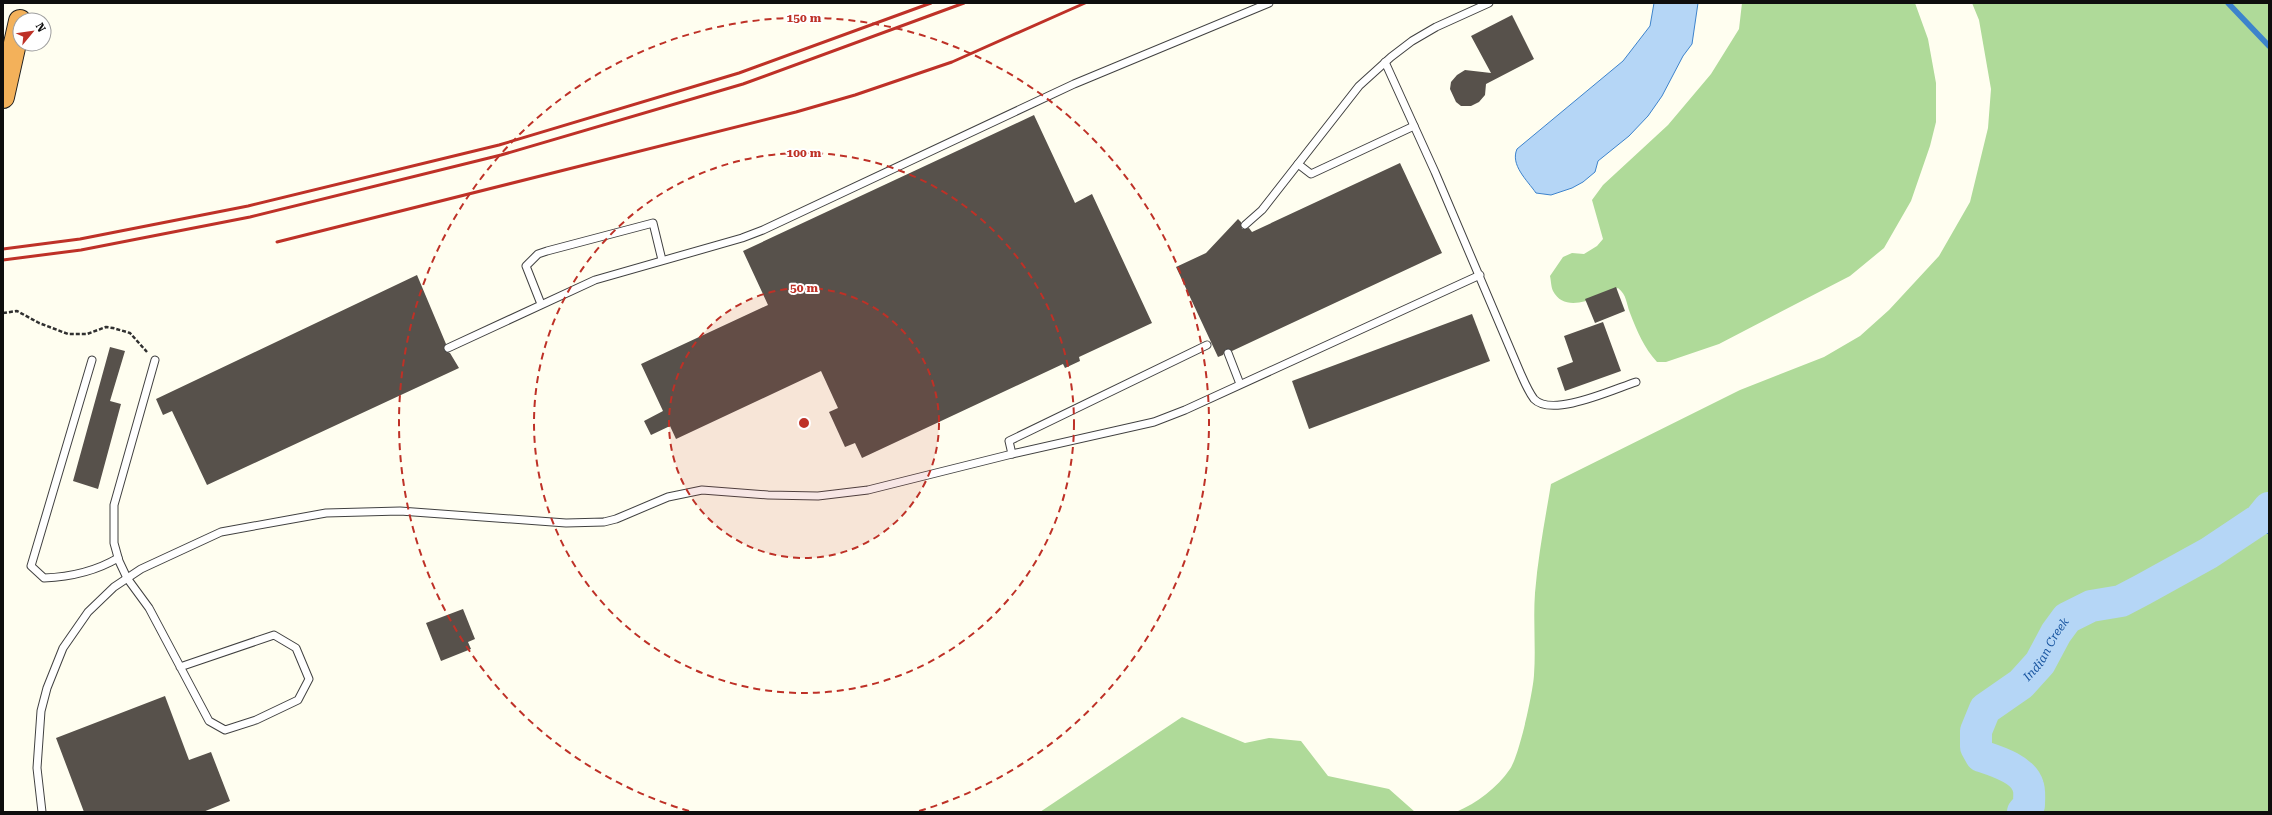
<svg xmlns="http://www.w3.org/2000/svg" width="2272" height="815" font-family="'Roboto Serif',serif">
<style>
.forest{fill:#afda99}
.water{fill:#b5d6f6;stroke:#3d83cc}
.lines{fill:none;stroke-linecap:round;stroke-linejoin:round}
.stream{stroke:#3d83cc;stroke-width:5.5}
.river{stroke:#b5d6f6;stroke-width:32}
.building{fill:#57514b}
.lane-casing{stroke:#414141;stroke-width:9}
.highway-casing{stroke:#1f1f1f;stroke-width:24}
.path{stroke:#303030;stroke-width:2.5;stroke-dasharray:4 2;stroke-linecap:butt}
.lane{stroke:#fff;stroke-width:7}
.highway{stroke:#f3b15a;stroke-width:22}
.rail{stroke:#be3127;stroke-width:3}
.ring{fill:none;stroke:#be3127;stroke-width:2;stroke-dasharray:7 5}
.labels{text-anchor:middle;stroke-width:4;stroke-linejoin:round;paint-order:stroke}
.water-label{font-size:12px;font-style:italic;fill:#1855a0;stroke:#fff}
.centre{fill:#be3127;stroke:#fff;stroke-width:2}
.ring-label{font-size:12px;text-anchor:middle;font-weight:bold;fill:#be3127;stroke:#fff;stroke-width:4;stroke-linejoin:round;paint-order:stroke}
</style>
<rect width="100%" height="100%" fill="#fffef0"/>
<!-- forest -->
<g class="forest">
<path d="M1742,3h173l13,36 8,44v39l-6,24 -19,55 -27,47 -34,28 -131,68 -53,18h-9c-13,-14 -20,-31 -27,-49 -4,-10 -3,-18 -12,-25 -17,7 -52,28 -65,3 -2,-4 -2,-11 -3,-15l13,-19 9,-4 12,1 13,-8 6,-7 -11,-39 11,-15 65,-60 43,-51 28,-45z"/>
<path d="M1972,3h297v809h-813c21,-9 41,-24 54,-43 9,-13 23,-76 24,-94 2,-28 -1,-55 1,-82 3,-37 10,-73 16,-109l189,-94 84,-33 36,-21 29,-26 50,-54 31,-54 18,-74 3,-39 -12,-69z"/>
<path d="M1182,717l63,26 24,-5 32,3 27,35 61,13 26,23h-375z"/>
</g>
<!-- water -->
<path class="water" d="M1654,3h44l-6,41 -9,12 -21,40 -14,20 -19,20 -31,25 -3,11 -12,10 -11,6 -21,7 -15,-2c-9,-13 -26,-28 -19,-44l106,-88 27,-35z"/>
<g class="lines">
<!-- stream -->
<g class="stream">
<path d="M2228,3l41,43"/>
<path d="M2239,533l30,-2"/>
</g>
<!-- river -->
<path class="river" id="s1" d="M2023,812l6,-7c0,-6 1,-14 -1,-19 -5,-17 -32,-25 -47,-30l-5,-9v-16l9,-22 36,-25 19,-21 16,-30 11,-15 24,-12 30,-5 21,-11 67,-37 51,-34 9,-11"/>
</g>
<!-- building -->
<g class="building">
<path d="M1512,15l22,44 -48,25 -1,11 -6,7 -8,4h-10l-5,-4 -6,-13 1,-7 6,-7 8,-5 26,3 -20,-37z"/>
<path d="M1034,115l41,88 17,-9 60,129 -73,34 1,4 -15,7 -2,-4 -201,94 -7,-15 -10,4 -16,-35 9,-4 -17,-37 -145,68 -6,-13 -19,9 -7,-14 19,-10 -22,-47 127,-59 -25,-54z"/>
<path d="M1400,163l42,90 -210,98 -6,-2 -3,6 -5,2 -42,-90 30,-14 32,-34 3,3 1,7 7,-1 3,4z"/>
<path d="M417,275l29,69 -2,6 6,3 9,15 -252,117 -35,-74 -9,4 -7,-16z"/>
<path d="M1616,287l9,24 -30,12 -10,-24z"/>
<path d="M1472,314l18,47 -181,68 -17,-48z"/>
<path d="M1603,322l18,49 -56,20 -8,-23 16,-6 -9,-26z"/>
<path d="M110,347l15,4 -15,50 11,3 -23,85 -25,-8z"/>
<path d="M463,609l12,30 -7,3 3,7 -30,12 -15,-38z"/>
<path d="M165,696l24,64 22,-8 19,49 -27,11h-119l-28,-74z"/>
</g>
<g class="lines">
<defs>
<g id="lane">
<path d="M1385,62l50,110 85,200c4,9 8,19 14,27 18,19 80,-10 102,-17"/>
<path d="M1298,164l13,10 103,-48"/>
<path d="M1245,225l17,-15 97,-124 32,-29 21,-16 24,-14 53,-24"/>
<path d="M541,304l-15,-38 12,-12 9,-3 106,-28 9,37"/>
<path d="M448,348l147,-68 147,-42 21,-8 311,-146 195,-81"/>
<path d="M1228,353l12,31"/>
<path d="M92,360l-61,206 13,12c25,-1 52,-7 74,-20"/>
<path d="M155,360l-41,145v38l5,18 8,17 22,30 60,113 16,9 31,-10 42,-20 11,-21 -13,-31 -22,-13 -94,32"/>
<path d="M1012,454l-3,-13 198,-96"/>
<path d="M42,812l-5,-44 4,-57 6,-23 16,-40 25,-36 26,-25 27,-18 80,-37 105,-19 74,-2 166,12 38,-1 12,-3 52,-22 34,-7 66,5 50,1 50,-6 144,-36 142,-32 31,-12 295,-135"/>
</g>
<path id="highway" d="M3,97l17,-76"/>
</defs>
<!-- lane casing -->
<use href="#lane" class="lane-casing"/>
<!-- highway casing -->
<use href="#highway" class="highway-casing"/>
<!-- path -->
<path class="path" d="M3,313l14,-2 22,12 29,11h19l19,-7 7,1 17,5 17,19"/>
<!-- lane -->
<use href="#lane" class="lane"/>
<!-- highway -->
<use href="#highway" class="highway"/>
<!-- rail -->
<g class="rail">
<path d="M277,242l519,-130 59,-17 97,-33 133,-59"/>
<path d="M3,249l77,-10 168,-33 251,-61 240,-72 192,-70"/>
<path d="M3,260l78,-10 169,-33 251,-62 242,-71 221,-81"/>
</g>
</g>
<!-- distance rings -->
<circle cx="804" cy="423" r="135" fill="#be3127" fill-opacity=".12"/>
<g class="ring">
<circle cx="804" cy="423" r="135"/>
<circle cx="804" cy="423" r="270"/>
<path d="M689 811A405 405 0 1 1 919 811"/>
</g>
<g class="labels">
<!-- water labels -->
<g class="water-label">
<text dy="4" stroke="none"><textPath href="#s1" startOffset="223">Indian Creek</textPath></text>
</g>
</g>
<circle cx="804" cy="423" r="6" class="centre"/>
<g class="ring-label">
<text x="804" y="22">150 m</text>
<text x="804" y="157">100 m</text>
<text x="804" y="292">50 m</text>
</g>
<!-- border -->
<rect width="2272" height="815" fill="none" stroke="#0e0e0e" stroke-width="8"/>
<!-- north arrow -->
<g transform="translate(32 32) rotate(61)"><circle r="19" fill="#ffffff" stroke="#9f9f9f"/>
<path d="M0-3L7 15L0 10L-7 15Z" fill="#be3127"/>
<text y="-6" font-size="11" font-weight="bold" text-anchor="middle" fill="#0e0e0e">N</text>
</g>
</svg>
